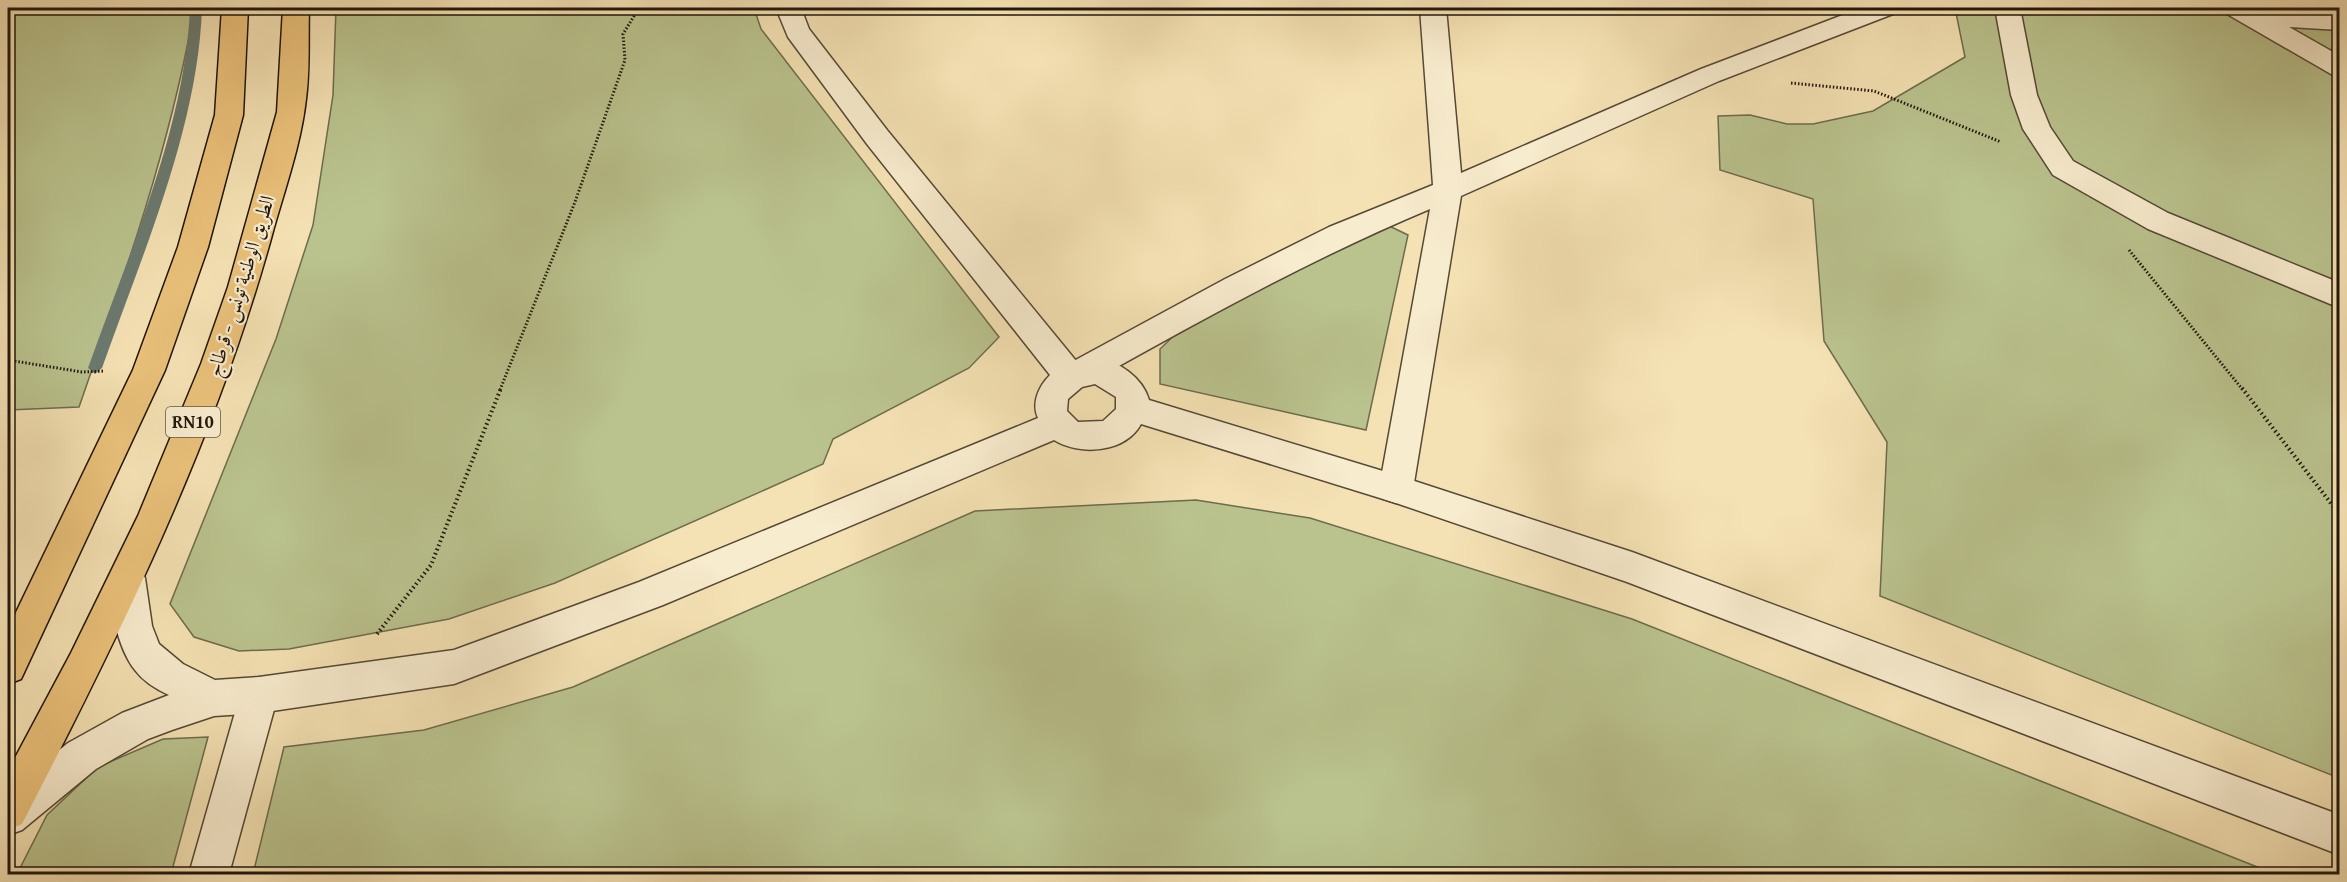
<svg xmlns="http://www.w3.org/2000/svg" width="2347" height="882" font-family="'Gentium Book Plus',Amiri,serif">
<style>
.green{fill:#bac38e;stroke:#6d6c4d;stroke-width:1.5}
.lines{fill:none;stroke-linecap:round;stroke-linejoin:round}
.stream{fill:#6b7a70;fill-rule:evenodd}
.minor-casing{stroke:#554936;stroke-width:3}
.tertiary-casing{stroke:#554936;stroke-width:3}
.trunk-casing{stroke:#20160c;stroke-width:3}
.path-far1{stroke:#20160c;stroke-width:3;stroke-dasharray:1.5 2;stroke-linecap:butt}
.path{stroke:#20160c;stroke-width:4;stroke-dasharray:1.5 3;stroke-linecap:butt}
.minor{fill:#f8ecce;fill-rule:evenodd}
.tertiary{fill:#f8ecce;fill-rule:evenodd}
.trunk{fill:#eac17a;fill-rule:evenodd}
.labels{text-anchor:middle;stroke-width:4.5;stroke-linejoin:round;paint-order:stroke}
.shield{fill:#f8ecce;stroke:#615646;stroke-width:1.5}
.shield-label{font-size:18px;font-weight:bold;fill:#20160c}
.street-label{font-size:20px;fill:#20160c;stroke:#f8ecce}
</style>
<rect width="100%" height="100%" fill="#f5e2b4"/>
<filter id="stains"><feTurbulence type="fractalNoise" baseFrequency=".00333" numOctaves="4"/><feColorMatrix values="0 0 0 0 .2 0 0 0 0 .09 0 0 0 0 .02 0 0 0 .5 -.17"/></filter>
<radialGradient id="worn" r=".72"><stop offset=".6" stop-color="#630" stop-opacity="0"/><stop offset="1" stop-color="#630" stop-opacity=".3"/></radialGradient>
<!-- green -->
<g class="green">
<path d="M8,8h184v13c-24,132 -69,259 -113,386l-71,3z"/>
<path d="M336,8h418l7,21 238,308 -30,31 -136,71 -10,25 -268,119 -106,36 -160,30 -50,2 -45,-14 -24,-33 106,-265 37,-114 20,-130z"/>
<path d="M1955,8h384v770l-459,-182 7,-154 -63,-101 -11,-142 -93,-29 -2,-54 32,-1 37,9h26l60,-13 92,-54z"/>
<path d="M1381,222l27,13 -42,195 -206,-46v-35l26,-25z"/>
<path d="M1196,500l114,18 322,101 643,255h-2022l31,-127 140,-17 149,-43 402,-176z"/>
<path d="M208,737l-37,137h-154l30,-59 51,-48 65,-28z"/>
</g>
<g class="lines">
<!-- stream -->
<path class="stream" d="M190,8h12c-4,120 -60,247 -100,360l-7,6 -7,-6c40,-113 97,-239 102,-360z"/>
<defs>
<g id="minor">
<path d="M1420,8h26l15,165 240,-104 160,-61h36l-4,6 -174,67 -258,115 -48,293 -5,10 -12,4 -12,-4 -5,-10 51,-280c-117,49 -227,110 -338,172l-11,4 -11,-4 -5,-9 5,-9 155,-84 104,-52 104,-42z"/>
<path d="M1995,8h25l17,87 13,32 23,34 95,52 172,70v25l-192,-79 -95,-54 -30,-46 -12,-34z"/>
<path d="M2223,8c39,-4 78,4 117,6v16l-51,-3 51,29v21l-9,-3 -104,-60z"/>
<path d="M259,677l13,6 6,12 -49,179h-40l51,-179 6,-12z"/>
</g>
<path id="tertiary" d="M776,8h25l8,21 78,101 190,232c5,-1 13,-4 18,-4 23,2 48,20 54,42l247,75 236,77 708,263v40l-713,-273 -231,-79 -255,-79c-16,29 -61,32 -87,16l-391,165 -209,79 -195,29 -45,3 -42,14 -24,9 -52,30 -74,61 -14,5v-44l60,-48 54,-30 47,-18c-13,-6 -25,-13 -34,-25 -17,-21 -32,-79 -21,-103l13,-5 13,5 5,11 7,48 7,18 24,20 32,16 44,-3 195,-27 185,-68 399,-164c-7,-15 1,-32 12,-43l-183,-231 -79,-107zM1095,384l21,13v12l-13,12 -25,1 -11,-11 1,-12 14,-12z"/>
<g id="trunk">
<path d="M222,8h26l-5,107 -35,132 -43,123 -144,309 -13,5v-55l125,-259 45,-123 37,-132z"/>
<path d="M283,8h26c-1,30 1,61 -3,91 -5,46 -22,92 -34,136 -57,207 -152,399 -250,589l-14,6v-59l63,-118 67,-137 63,-152 27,-77 49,-175z"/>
</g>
</defs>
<!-- minor casing -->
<use href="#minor" class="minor-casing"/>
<!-- tertiary casing -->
<use href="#tertiary" class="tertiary-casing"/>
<!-- trunk casing -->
<use href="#trunk" class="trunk-casing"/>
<!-- path-far1 -->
<g class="path-far1">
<path d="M743,8l12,5"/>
<path d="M1791,83l83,8 127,51"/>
<path d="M2129,250l114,140"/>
<path d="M8,360l74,12 23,-1"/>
<path d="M500,390l75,-188 50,-142 -2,-26 16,-26"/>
</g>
<!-- path -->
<g class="path">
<path d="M2242,388l98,127"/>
<path d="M377,634l54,-69 70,-177"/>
</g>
<!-- minor -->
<use href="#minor" class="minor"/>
<!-- tertiary -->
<use href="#tertiary" class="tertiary"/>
<!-- trunk -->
<use href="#trunk" class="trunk"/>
</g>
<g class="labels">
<!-- shield labels -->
<rect class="shield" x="166" y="407" width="54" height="30" rx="4.5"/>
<g class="shield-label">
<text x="193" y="428">RN10</text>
</g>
<!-- street labels -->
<g class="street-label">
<text transform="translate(240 286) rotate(-73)" y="7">الطريق الوطنية تونس - قرطاج</text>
</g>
</g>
<!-- margin -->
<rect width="2347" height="882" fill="none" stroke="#f5e2b4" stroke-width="30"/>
<rect x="9" y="9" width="2329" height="864" fill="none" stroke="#20160c" stroke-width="3"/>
<rect x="15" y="15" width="2317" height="852" fill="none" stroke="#20160c" stroke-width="1.5"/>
<rect width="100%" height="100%" filter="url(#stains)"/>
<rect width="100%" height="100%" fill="url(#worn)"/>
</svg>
